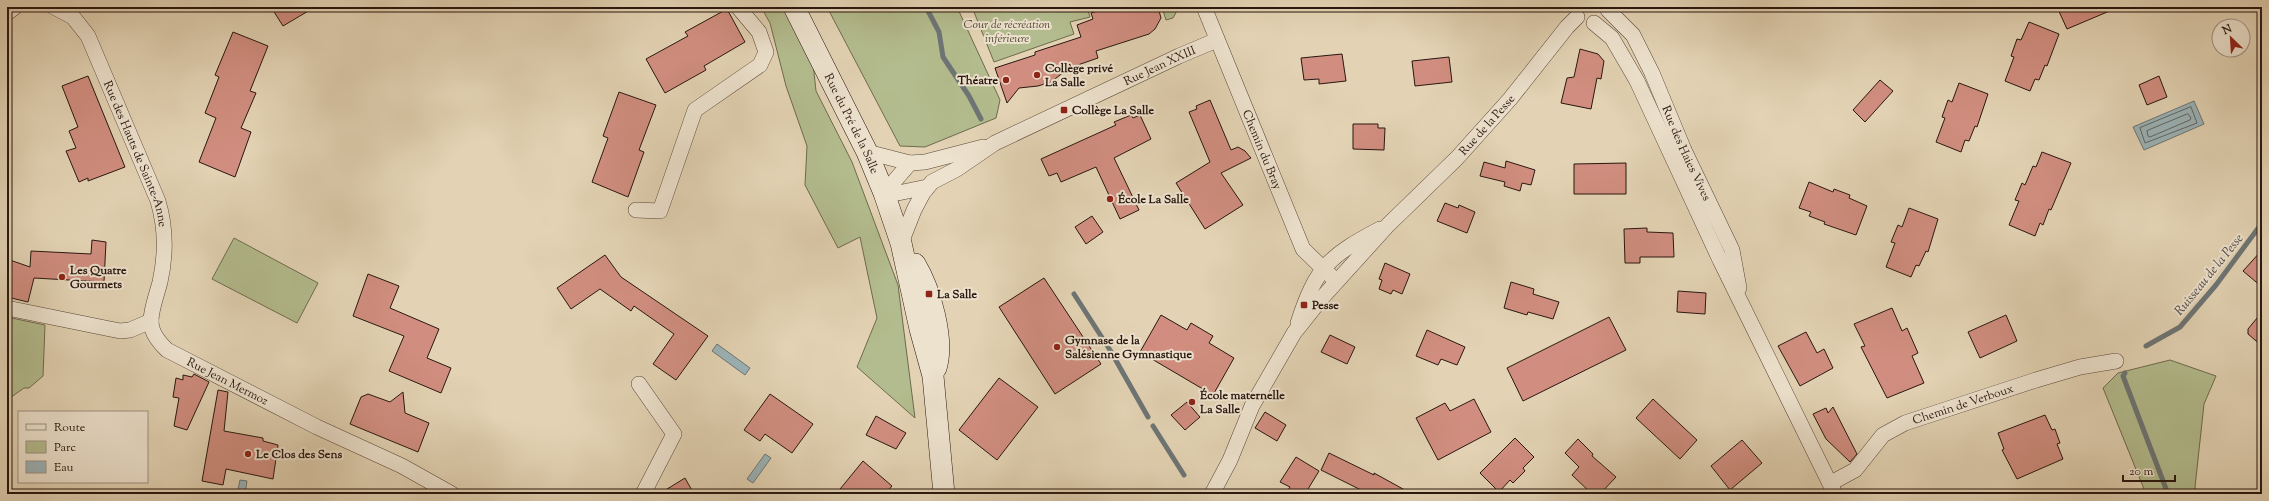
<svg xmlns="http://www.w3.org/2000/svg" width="2269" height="501" font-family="'Sorts Mill Goudy',serif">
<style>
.green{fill:#b3bc8e;stroke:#6e6a4e}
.water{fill:#9bb4b9;stroke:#6d7575}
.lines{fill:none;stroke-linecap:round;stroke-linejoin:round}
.shore{stroke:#626664;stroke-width:1}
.stream{stroke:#6d7575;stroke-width:5}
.building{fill:#d18e80;stroke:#29170f}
.street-casing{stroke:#584638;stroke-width:16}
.secondary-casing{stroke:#29170f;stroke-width:22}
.street{stroke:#ede2ce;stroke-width:15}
.secondary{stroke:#ede2ce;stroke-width:21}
.poi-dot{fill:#8f2418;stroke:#ede2ce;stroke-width:1.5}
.labels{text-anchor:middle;stroke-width:4;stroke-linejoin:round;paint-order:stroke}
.park-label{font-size:12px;font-style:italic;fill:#524935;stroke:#ede2ce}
.street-label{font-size:12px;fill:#29170f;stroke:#ede2ce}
.poi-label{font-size:12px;font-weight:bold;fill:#29170f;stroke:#ede2ce;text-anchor:start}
.water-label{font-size:13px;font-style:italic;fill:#4b4642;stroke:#ede2ce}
</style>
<rect width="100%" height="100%" fill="#e3d3b4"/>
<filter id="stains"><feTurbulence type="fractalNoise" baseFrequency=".005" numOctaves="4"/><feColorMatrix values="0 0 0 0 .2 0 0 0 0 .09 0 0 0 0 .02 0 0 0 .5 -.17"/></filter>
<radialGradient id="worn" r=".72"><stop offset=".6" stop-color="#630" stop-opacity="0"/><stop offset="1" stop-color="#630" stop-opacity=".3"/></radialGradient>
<!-- green -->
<g class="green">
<path d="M761,7h29l22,47 4,37 36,71 46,123 17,133 -58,-51 20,-49 -17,-81 -22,11 -33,-63 2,-39 -21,-60 -16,-63z"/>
<path d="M827,7h130l43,93 -4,18 -71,29 -25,-1z"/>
<path d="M972,7h115l3,10 -20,5 4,12 -80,28z"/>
<path d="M1162,7h17l-6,11 -7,2z"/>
<path d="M234,238l84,45 -21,40 -85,-44z"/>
<path d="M7,317l38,8 -2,51 -14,12h-5l-17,12z"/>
<path d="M2170,360l46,16 -12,28 -9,83 2,7h-51l-43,-106 15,-15z"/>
</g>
<!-- water -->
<g class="water">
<path d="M2194,101l10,23 -60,26 -11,-23z"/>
<path d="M717,344l33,24 -5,7 -33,-24z"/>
<path d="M765,454l6,4 -18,25 -6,-4z"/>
<path d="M240,480l7,1 -2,13h-8z"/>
</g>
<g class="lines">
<!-- shore -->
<g class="shore">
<path d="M2191,107l6,16 -52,20 -5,-15z"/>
<path d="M2188,114l3,4 -1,2 -40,17 -2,-1 -1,-5z"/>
</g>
<!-- stream -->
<g class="stream">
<path d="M926,7l13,25 4,25 26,39 12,23"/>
<path d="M1074,294l36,56 38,67"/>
<path d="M2146,346l34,-19 36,-42 46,-62"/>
<path d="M2125,373l-2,3 45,118"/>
<path d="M1153,426l31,49"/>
</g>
</g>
<!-- building -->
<g class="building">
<path d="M271,7h44l-32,19z"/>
<path d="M1110,7h48l3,11 -6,11 -6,5 -53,17 2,7 -29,10 -18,14 -13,4 -19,2 -12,15 -12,-35 40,-13v-3l46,-15 -4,-12 16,-6 -2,-6z"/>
<path d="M2057,7h62l-52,22z"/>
<path d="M727,9l18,33 -41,24 2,4 -41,23 -19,-34 42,-23 -3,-4z"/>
<path d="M2029,22l30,12 -12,32 -2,-1 -6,15 -4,-1 -5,12 -25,-10 9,-24 -3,-1 6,-17 4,1z"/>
<path d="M233,32l35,14 -18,45 6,2 -15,35 10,4 -16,45 -36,-15 17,-44 -11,-5 14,-36 -4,-2z"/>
<path d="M1580,49l18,5 6,7 -3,18 -4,-1 -6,31 -30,-6 6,-25 7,-1z"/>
<path d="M1342,54l4,27 -27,3v-5l-15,1 -3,-22z"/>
<path d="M1449,57l3,25 -37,4 -3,-25z"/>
<path d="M88,76l37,91 -37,14v-3l-9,4 -13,-31 10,-3 -7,-17 9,-4 -16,-41z"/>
<path d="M2159,76l8,21 -20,8 -8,-20z"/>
<path d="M1880,80l13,11 -28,31 -12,-12z"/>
<path d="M1959,83l29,11 -11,33 -2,-1 -6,15 -4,-1 -4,12 -25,-10 9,-24 -3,-1 6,-17 4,2z"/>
<path d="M619,92l37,13 -17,45 5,2 -16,45 -36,-15 16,-44 -5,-2z"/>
<path d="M1210,100l21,50 7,-3 7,4 6,7 -30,15 22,32 -38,24 -29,-46 34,-21 -21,-50 8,-3 -1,-3z"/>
<path d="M1131,115l2,3 7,-3 11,24 -37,19 25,52 -19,9 -24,-52 -35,15 -4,-9 -8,3 -8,-17 75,-34 -2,-3z"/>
<path d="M1353,124h25v4h7l-1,22 -31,-1z"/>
<path d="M2042,152l29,11 -20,47 -2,-1 -6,16 -3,-2 -5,13 -26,-11 10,-24 -4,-1 7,-17 3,2 8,-19 3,1z"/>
<path d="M1506,161l29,9 -4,15 -9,-2 -2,8 -16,-5 1,-4 -25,-6 4,-14 21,6z"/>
<path d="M1626,163v31h-52v-30z"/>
<path d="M1809,182l24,10 1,-3 16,6 -1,3 18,8 -11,29 -32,-11 1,-2 -16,-6 2,-4 -12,-4z"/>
<path d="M1445,203l13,5 1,-3 16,7 -8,21 -30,-12z"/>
<path d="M1909,208l29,11 -10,33 -2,-1 -7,15 -3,-1 -5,12 -25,-10 9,-24 -4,-1 7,-17 4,2z"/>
<path d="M1092,216l11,16 -17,12 -11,-17z"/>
<path d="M1647,228v4l26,1 1,24h-34v6h-15l-1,-34z"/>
<path d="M92,240l14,2 -2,40 -70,-4 -6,24 -21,-5v-38l23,8 1,-16 60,3z"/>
<path d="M2262,250v37l-19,-16z"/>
<path d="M605,255l16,22 87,59 -32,44 -23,-16 21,-30 -40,-28 -3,5 -31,-22 -29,20 -14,-21z"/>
<path d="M1385,263l25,11 -8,20 -9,-4 -2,4 -12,-5 3,-9 -3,-1z"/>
<path d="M368,274l31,12 -9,22 49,21 -12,29 24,10 -10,25 -52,-22 15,-35 -51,-20z"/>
<path d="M1044,278l57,86 -46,30 -56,-87z"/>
<path d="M1511,282l23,7 -1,5 26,8 -6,17 -25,-7 -1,3 -23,-7z"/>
<path d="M1678,291l28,2 -1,21 -28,-2z"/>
<path d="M1892,308l10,23 5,-3 11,25 -6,3 12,27 -37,15 -26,-51 4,-1 -11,-22z"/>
<path d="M2262,312v34l-14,-12v-5z"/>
<path d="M1161,315l26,15 4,-7 22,13 -4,7 25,15 -21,37 -73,-43z"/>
<path d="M2006,315l11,26 -37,17 -12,-26z"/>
<path d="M1609,317l17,33 -103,51 -16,-33z"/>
<path d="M1427,330l38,17 -8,18 -16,-6 -3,6 -22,-9z"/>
<path d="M1806,332l11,21 7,-4 9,19 -33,18 -22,-40z"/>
<path d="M1330,335l25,12 -8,17 -26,-12z"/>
<path d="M194,374l15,8 -22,48 -13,-4 5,-28 -6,-1 3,-19 7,2v-5l9,2z"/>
<path d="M999,378l39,29 -41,53 -38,-30z"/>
<path d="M218,390l10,2 -4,39 39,7v3l15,4 -5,34 -47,-10 -3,16 -21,-4z"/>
<path d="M403,392l2,21 24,10 -11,29 -68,-28 11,-27 7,-3 22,8z"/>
<path d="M770,394l43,30 -21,29 -27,-19 -5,7 -16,-11z"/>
<path d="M1474,399l17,33 -53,28 -22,-42 29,-15 5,8z"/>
<path d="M1653,399l44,41 -17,19 -44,-41z"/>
<path d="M1187,402l13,15 -15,13 -14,-15z"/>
<path d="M1833,407l24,47 -7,8 -24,-23 -13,-25 13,-6 2,5z"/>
<path d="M1265,412l21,13 -9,16 -22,-13z"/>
<path d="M2045,415l7,15 3,-1 5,14 -3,1 6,15 -46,20 -15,-29 2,-1 -6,-16z"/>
<path d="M876,416l30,17 -10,16 -30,-14z"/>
<path d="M1515,438l19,19 -11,11 2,3 -12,12 -3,-3 -11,12 -19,-19z"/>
<path d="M1578,439l15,15 -1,2 24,21 -16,17h-8l-20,-19 7,-8 -14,-14z"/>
<path d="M1742,440l20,23 -32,27 -19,-24z"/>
<path d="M1329,453l45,22v-2l38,21h-43l-48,-24z"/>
<path d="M1296,457l23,14 -14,23h-19l4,-7 -10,-5z"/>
<path d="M863,461l29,25 -7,8h-49z"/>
<path d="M685,478l9,16h-35z"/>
</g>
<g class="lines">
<defs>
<g id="street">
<path id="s1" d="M54,7l19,10 15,19 70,165c8,27 8,54 2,81 -3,12 -9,27 -9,39 0,12 8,21 16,29l150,77 85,39 50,28"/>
<path id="s2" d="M1204,7l99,242 33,32"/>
<path id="s3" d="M1608,10l25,25 19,38 32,77 48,100 7,38"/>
<path d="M7,13l8,-6"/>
<path d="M1594,23l18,15 25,43 83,179 115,234"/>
<path d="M867,152l43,11 15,-1 58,-15"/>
<path d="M884,193h14l29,-6"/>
<path d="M884,193l26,-30"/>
<path d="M636,210l24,1 35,-101 65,-45 6,-13 -7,-20 -21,-25"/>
<path id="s4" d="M901,243l13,-33 9,-17 9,-11 25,-13 38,-26 184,-87 38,-16"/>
<path d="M7,308l113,23 10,-1 21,-9"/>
<path d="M1298,323c18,-56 31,-67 82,-94"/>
<path d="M639,384l35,50 -31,60"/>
<path id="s5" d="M1831,483l24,-13 28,-35 22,-12 131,-43 44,-13 36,-6"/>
<path id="s6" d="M1212,494l18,-34 22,-54 42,-73 27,-34 67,-74 69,-67 53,-59 57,-72 10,-10"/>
</g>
<g id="secondary">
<path id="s7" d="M794,7l73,145 17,41 17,50 19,86 13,47 11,118"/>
<path d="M915,264c15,25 30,76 21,104"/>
</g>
</defs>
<!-- street casing -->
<use href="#street" class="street-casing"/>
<!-- secondary casing -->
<use href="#secondary" class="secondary-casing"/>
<!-- street -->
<use href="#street" class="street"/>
<!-- secondary -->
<use href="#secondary" class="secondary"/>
</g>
<!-- markers -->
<g class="poi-dot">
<circle cx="1037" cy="75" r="4"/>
<circle cx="1006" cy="80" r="4"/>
<rect x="1060" y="106" width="8" height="8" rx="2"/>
<circle cx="1110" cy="199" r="4"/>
<circle cx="62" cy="277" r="4"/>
<rect x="925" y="290" width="8" height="8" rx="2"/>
<rect x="1300" y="301" width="8" height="8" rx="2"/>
<circle cx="1057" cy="347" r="4"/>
<circle cx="1192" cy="402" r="4"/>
<circle cx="248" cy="454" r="4"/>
</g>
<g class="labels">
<!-- park labels -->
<g class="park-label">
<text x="1007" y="28">Cour de récréation<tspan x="1007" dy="14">inférieure</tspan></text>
</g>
<!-- street labels -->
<g class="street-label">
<text dy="4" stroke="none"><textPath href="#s4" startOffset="325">Rue Jean XXIII</textPath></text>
<text dy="4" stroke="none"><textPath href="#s7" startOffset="130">Rue du Pré de la Salle</textPath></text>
<text dy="4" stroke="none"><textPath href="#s6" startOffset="465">Rue de la Pesse</textPath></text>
<text dy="4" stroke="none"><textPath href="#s2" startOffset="154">Chemin du Bray</textPath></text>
<text dy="4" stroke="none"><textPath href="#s3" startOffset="165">Rue des Haies Vives</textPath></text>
<text dy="4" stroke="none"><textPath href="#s1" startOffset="173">Rue des Hauts de Sainte-Anne</textPath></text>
<text dy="4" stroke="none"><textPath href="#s1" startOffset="449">Rue Jean Mermoz</textPath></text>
<text dy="4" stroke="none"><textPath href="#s5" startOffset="158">Chemin de Verboux</textPath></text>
</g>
<!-- poi labels -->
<g class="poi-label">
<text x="1045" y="72">Collège privé<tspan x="1045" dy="14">La Salle</tspan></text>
<text x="998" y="84" text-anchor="end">Théatre</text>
<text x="1072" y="114">Collège La Salle</text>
<text x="1118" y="203">École La Salle</text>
<text x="70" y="274">Les Quatre<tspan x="70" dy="14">Gourmets</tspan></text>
<text x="937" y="298">La Salle</text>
<text x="1312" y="309">Pesse</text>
<text x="1065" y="344">Gymnase de la<tspan x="1065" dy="14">Salésienne Gymnastique</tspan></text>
<text x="1200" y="399">École maternelle<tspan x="1200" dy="14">La Salle</tspan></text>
<text x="256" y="458">Le Clos des Sens</text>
</g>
<!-- water labels -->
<g class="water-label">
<text transform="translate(2208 274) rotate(-51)" y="5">Ruisseau de la Pesse</text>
</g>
</g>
<!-- margin -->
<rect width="2269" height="501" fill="none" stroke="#e3d3b4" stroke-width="24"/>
<rect x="8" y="8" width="2253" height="485" fill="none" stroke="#29170f" stroke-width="2"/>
<rect x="12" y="12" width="2245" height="477" fill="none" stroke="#29170f"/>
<!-- legend -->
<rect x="18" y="411" width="130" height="72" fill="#ede2ce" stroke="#9f9182"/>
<rect x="26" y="424" width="20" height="6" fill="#ede2ce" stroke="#9f9182"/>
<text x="54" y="431" font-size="12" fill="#29170f">Route</text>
<rect x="26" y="441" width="20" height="12" fill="#b3bc8e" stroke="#9f9182"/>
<text x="54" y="451" font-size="12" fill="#29170f">Parc</text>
<rect x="26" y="461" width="20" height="12" fill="#9bb4b9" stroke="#9f9182"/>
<text x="54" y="471" font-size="12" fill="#29170f">Eau</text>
<!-- north arrow -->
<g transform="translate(2231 38) rotate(335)"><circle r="19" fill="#ede2ce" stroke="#9f9182"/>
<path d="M0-3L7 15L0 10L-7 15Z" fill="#8f2418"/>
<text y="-6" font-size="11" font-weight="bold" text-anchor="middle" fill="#29170f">N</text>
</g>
<!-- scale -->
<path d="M2123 475v6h52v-6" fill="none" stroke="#29170f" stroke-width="2"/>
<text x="2129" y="475" font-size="12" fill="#29170f" stroke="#ede2ce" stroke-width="3" paint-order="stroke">20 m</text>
<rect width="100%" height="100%" filter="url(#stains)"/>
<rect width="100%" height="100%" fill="url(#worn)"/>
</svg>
